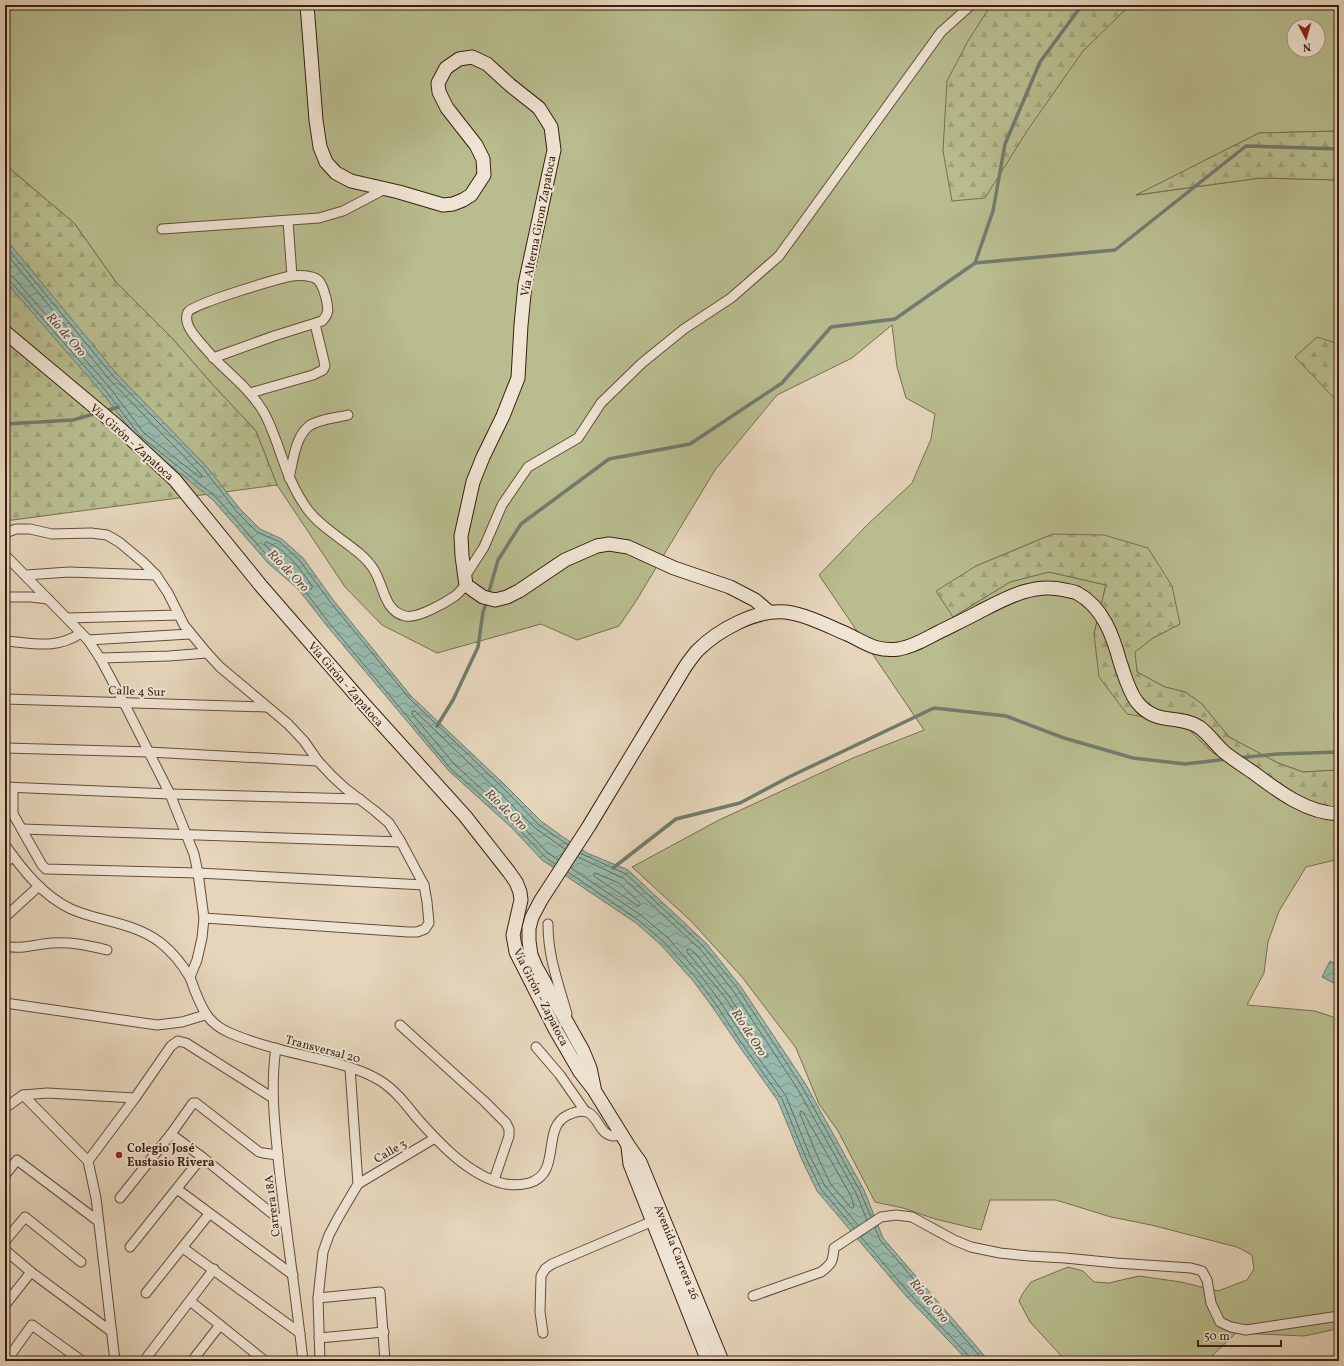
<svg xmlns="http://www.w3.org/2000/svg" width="1344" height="1366" font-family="Vollkorn,serif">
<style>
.green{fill:#b8bc8e;stroke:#796e4e;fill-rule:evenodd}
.forest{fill:url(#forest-firs);stroke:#796e4e}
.water{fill:url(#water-waves);stroke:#727b6d}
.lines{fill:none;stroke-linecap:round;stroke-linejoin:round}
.shore{stroke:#686c5d;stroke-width:1}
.stream{stroke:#727b6d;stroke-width:3.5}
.street-casing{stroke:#654c3a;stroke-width:11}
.secondary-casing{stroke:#3a1f0f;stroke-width:15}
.street{stroke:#efe4d3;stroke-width:9}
.secondary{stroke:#efe4d3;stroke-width:13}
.poi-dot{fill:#8f2418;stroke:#efe4d3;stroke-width:1.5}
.labels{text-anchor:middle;stroke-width:4;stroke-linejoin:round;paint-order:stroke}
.street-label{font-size:12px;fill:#3a1f0f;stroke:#efe4d3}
.poi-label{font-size:12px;font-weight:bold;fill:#3a1f0f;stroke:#efe4d3;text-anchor:start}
.water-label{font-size:13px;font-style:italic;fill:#564d3e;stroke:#efe4d3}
</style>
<defs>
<pattern id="forest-firs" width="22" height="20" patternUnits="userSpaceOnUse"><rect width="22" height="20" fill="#b8bc8e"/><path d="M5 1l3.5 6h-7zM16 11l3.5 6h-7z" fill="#9fa179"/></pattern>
<pattern id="water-waves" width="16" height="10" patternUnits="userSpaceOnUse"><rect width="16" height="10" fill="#97b9ab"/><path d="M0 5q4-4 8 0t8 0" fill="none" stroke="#7c968a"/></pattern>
</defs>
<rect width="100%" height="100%" fill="#e6d5bb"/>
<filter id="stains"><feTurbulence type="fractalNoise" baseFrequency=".005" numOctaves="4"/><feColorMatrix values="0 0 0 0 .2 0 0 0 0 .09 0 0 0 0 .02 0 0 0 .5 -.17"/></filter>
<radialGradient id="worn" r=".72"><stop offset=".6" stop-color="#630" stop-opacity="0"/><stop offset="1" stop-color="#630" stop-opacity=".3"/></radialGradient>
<!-- green -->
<path class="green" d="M5,5h1334v126l-80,2 -122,62 123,-17 79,2v531l-5,1 1,25 4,8v25l-36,2 -25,-9 -49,-26 -28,-34 -16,-11 -20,-5 -28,-15 -3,-20 19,-14 27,-14 -127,-90 -77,32 -23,51 57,-35 39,-10 57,13 -12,49 118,118 127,65v42l-33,8 -27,44 -11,31 -4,31 -17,32 68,6 24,8v311l-2,-1 -33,7 -68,-3 -23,22 -3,6h-144l-36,-39 -11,-21 4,-8 8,-11 37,-15 15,4 11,11 15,1 30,-7 42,6 37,9 29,-11 7,-11 -2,-14 -15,-8 -86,-22 -40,-8 -55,-17h-66l-9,30 -46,-11 -32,-11 -28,-6 -37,-71 -19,-27 -23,-56 -54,-71 -51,-56 -59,-54 87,-47 134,-62 71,-28 -105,-155 47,-49 46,-43 19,-44 4,-25 -29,-16 -9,-31 -5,-42 -40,33 -75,37 -62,75 -79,131 -17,25 -42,14 -36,-16 -104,29 -55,-28 -37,-38 -68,-102 -21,-54 -43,-46 -41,-47 -56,-56 -42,-59 -66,-56h-3zM1294,26h24v24h-24z"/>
<!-- forest -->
<g class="forest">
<path d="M991,5h142l-9,6 -41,40 -56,80 -42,67 -33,3 -9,-50 4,-70 21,-40z"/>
<path d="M1339,131v49l-79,-2 -124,17 123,-62z"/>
<path d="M5,167h3l66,56 42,59 56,56 41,47 43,46 21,54 -272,36z"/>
<path d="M1317,337l22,7v58l-4,-3 -40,-42z"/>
<path d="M1053,534l51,1 44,13 24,38 8,38 -27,14 -18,14 2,20 28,15 20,5 16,11 28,34 49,26 25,9 36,-2v47l-67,-26 -60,-39 -29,-28 -56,-10 -28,-37 -5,-43 12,-49 -57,-13 -39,10 -57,35 -17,-26 40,-25z"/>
</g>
<!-- water -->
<g class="water">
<path d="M5,238l111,135 90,93 34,43 20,20 22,10 21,19 31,43 77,95 92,87 38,38 22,16 24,16 41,17 79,74 34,43 64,96 59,107 19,48 106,123h-21l-62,-65 -89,-105 -15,-31 -24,-59 -41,-58 -26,-38 -17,-23 -33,-37 -25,-22 -94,-63 -30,-32 -63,-57 -122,-145 -29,-37 -30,-26 -55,-63 -75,-61 -35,-45 -98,-113z"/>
<path d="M1330,961l9,5v20l-17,-9z"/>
</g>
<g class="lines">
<!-- shore -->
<g class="shore">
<path d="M5,245l108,131 90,92 34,44 20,20 23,10 20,19 31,42 78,95 92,88 37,38 30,21"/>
<path d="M5,252l104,127 90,93 3,3v2h-3l-55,-44 -34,-45 -96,-110 -4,-3 -5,-1"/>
<path d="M5,279l5,2 96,110 34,45 76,61 55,63 30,26 29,38 121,145 64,56 30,32 10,7"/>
<path d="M267,542c20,8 33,27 45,44v3h-3c-13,-16 -31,-28 -44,-44v-2z"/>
<path d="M580,853l46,21 78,73 34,42 63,96 59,106 11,26"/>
<path d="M578,857l45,21 78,72 33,42 63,96 59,105 11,27"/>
<path d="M558,860l-10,-7 -30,-31 -63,-57 -43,-51v-3h3l82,79 38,38 30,21"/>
<path d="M571,868l71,48 26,22 33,38 18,24 25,38 42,58 24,60 15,30 33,39"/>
<path d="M568,872l70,48 26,22 33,37 18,24 25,38 42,58 24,59 15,31 33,39"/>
<path d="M595,873l24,10 21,20v2l-2,1 -44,-30v-2z"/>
<path d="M688,949h2l6,5 33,42 39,59v2h-3l-41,-61 -37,-44z"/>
<path d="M801,1111l2,1 48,84 3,10 -1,2h-2l-21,-25 -14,-30 -16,-39z"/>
<path d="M875,1228l5,12 104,121"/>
<path d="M861,1237l48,56 61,64 1,4"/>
</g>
<!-- stream -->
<g class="stream">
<path d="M975,263l140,-13 131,-104 93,3"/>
<path d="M105,411l13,-4"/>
<path d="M5,424l68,-4 24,-7"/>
<path d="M488,595l10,-35 23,-36 88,-65 81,-15 92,-61 49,-56 64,-8 80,-56 18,-52 12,-67 35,-82 42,-57"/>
<path d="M437,726l16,-26 25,-53 5,-35 4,-11"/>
<path d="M1238,758l40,-4 61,-2"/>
<path d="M613,868l63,-49 64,-16 49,-26 145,-69 72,8 58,22 69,20 52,6 43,-5"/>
</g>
<defs>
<g id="street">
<path d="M288,221l4,55"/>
<path d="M162,229l157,-11 24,-7 42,-22"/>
<path d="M213,358l61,-22 48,-15c8,-8 6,-13 4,-23 -2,-6 -3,-13 -8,-18 -6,-5 -20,-5 -27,-4 -14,3 -99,28 -103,36 -6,12 9,27 17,36 18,22 43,38 58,63 6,10 10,22 14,32 8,24 16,47 31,67 18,24 52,37 66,60 10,16 10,41 31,46 12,3 40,-13 50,-20 4,-3 7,-7 11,-11"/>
<path d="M250,393l63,-18 10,-5 2,-4 -1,-5 -9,-37"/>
<path d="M289,478c4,-16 6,-41 20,-52 10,-7 27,-8 39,-11"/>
<path d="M5,533l11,-4h14l22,5 39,-1 16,2 12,7 24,20 13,13 12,18 16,32 23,28 13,14 68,57 16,17 14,20 14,15 13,12 30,23 14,12 12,19 23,43 3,17 2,21 -4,6 -8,3h-9l-204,-14"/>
<path d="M5,555l83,85 12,18 24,45 46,91 24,60 4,19 6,45 -2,20 -5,22 -7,17"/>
<path d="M26,575l43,-3 87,3"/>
<path d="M466,575l18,-28 18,-42 26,-38 50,-29 23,-35 41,-40 42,-34 47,-31 48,-42 162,-224 30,-27"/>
<path d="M5,597h26l17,2"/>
<path d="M68,618l111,-3"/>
<path d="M88,640l102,-6"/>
<path d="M5,641c29,2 51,9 76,-8"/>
<path d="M100,658l69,-2 38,-3"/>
<path d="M5,699l262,8"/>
<path d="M5,748l144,4 169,9"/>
<path d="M5,787l165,7 190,5"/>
<path d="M5,811l8,3 29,51 4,4 152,4 226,12"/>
<path d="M13,814v-26"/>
<path d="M22,829l379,13"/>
<path d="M5,845c17,24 38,51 66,64 29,13 63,13 90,34 11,9 21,21 28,33 3,5 4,10 6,15 8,20 14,33 35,42 28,12 59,19 89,26 20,5 42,10 60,21 15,9 26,23 37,37 23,26 53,59 89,67 7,1 16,1 24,-1 34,-10 11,-55 39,-68 32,-15 26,19 45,21 3,0 6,-1 8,-1"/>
<path d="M5,863l8,-7"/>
<path d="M5,917l34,-31"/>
<path d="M548,924c0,33 10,58 19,90"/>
<path d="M5,946c16,4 31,-2 47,-3 20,-1 35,2 55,7"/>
<path d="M5,1003l152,22 25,-3 23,-7"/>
<path d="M400,1025l84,76 22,22 3,6v7l-15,44"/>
<path d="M536,1047l24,28 25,36"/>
<path d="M276,1048c-6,40 -1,79 3,119 7,65 17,129 24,194"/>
<path d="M23,1095l65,66 8,37 19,163"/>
<path d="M5,1108l18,-13 24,-2 88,5"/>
<path d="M171,1134l31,23 83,67"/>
<path d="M88,1161l47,-63 36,-52 7,-5 8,2 87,55"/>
<path d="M5,1175l12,-15 81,61"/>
<path d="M358,1184l77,-46"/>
<path d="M177,1189l116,86"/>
<path d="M120,1198l51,-64 22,-31h3l63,49 4,1 15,2"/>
<path d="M5,1241l20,-24 56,45"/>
<path d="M130,1247l72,-90"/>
<path d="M183,1248l117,85"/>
<path d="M5,1250l26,22 81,60"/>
<path d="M146,1293l63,-79"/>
<path d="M753,1296l68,-24c11,-8 12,-11 13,-24l47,-31 15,-2 16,2 42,23 17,7 29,6 29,3 36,2 51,5 75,5 11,3 5,9 4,23 9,19 11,5 15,3 93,-14"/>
<path d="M318,1298l62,-6 5,69"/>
<path d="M190,1301l75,60"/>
<path d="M5,1305l26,-33"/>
<path d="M543,1333l-3,-21 1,-36 4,-7 7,-5 101,-43"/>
<path d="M319,1338l65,-6"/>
<path d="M147,1357l67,-88"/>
<path d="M6,1361l26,-36 50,36"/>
<path d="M192,1361l28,-36"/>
<path d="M320,1361l-2,-63 5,-46 6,-17 9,-17 20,-34 -8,-116"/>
</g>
<g id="secondary">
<path d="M307,5l9,115 4,27 6,15 10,11 15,8 48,11 44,13 10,-1 10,-4 8,-5 13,-20 -1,-16 -7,-14 -29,-37 -8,-16 -1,-9 8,-15 13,-9 13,-2 15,7 23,21 29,23 12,19 3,23 -29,134 -4,41 -3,53 -15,38 -20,41 -10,25 -12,54 1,20 4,29 17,12 12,3 12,-3 12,-6 46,-31 32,-14 12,-2 19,3 46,21 56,19 25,13 14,12"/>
<path d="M5,332l111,93 59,55 87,107 100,115 103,114 44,56 7,10 4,10 1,8 -8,35 3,17 39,77 25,43 14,18 34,55 12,17 82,199"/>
<path d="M594,1087l-4,-19 -7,-17 -47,-84 -5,-12 -2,-14v-13l3,-11 9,-17 48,-74 96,-159c4,-6 8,-11 12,-16 21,-21 59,-42 89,-39 21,3 42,14 61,22 19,9 29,18 52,15 16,-3 26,-10 40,-17 14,-7 27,-13 40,-20 27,-14 55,-30 86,-22 4,1 8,1 12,3 26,14 36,43 43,69 5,14 8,28 17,40 19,24 41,12 62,25 9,6 17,18 25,25 10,8 20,14 30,21 25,19 53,40 85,41"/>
<path d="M628,1147l2,17 78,197"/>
</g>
</defs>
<!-- street casing -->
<use href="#street" class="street-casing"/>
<!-- secondary casing -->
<use href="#secondary" class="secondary-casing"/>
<!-- street -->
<use href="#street" class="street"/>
<!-- secondary -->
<use href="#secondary" class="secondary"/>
</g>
<!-- markers -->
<circle class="poi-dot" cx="119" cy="1155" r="4"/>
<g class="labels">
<!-- street labels -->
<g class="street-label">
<text transform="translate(538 226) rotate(-79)" y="4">Vía Alterna Giron Zapatoca</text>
<text transform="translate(132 442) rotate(42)" y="4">Vía Girón - Zapatoca</text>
<text transform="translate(346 684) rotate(49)" y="4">Vía Girón - Zapatoca</text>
<text transform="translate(137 691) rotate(2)" y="4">Calle 4 Sur</text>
<text transform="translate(541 997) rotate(63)" y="4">Vía Girón - Zapatoca</text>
<text transform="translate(323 1049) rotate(15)" y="4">Transversal 20</text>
<text transform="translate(390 1151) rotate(-30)" y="4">Calle 3</text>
<text transform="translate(272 1206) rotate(-97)" y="4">Carrera 18A</text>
<text transform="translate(677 1252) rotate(68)" y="4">Avenida Carrera 26</text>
</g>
<!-- poi labels -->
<g class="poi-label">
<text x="127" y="1152">Colegio José<tspan x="127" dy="14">Eustasio Rivera</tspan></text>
</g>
<!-- water labels -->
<g class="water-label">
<text transform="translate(67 334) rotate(49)" y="5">Río de Oro</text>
<text transform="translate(289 570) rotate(46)" y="5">Río de Oro</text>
<text transform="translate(507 809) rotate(44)" y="5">Río de Oro</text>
<text transform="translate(750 1032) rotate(57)" y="5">Río de Oro</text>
<text transform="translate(930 1300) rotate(50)" y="5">Río de Oro</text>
</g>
</g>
<!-- margin -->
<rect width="1344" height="1366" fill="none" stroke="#e6d5bb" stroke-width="20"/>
<rect x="6" y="6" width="1332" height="1354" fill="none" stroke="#3a1f0f" stroke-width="2"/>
<rect x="10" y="10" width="1324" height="1346" fill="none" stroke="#3a1f0f"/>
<!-- north arrow -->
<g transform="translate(1306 38) rotate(174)"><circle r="19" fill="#efe4d3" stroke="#a79585"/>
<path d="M0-3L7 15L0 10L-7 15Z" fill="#8f2418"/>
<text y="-6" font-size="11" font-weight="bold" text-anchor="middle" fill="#3a1f0f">N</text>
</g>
<!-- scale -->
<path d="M1198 1340v6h83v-6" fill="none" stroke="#3a1f0f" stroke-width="2"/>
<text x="1204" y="1340" font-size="12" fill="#3a1f0f" stroke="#efe4d3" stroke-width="3" paint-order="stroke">50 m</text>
<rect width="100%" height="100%" filter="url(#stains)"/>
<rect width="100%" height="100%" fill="url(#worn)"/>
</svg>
